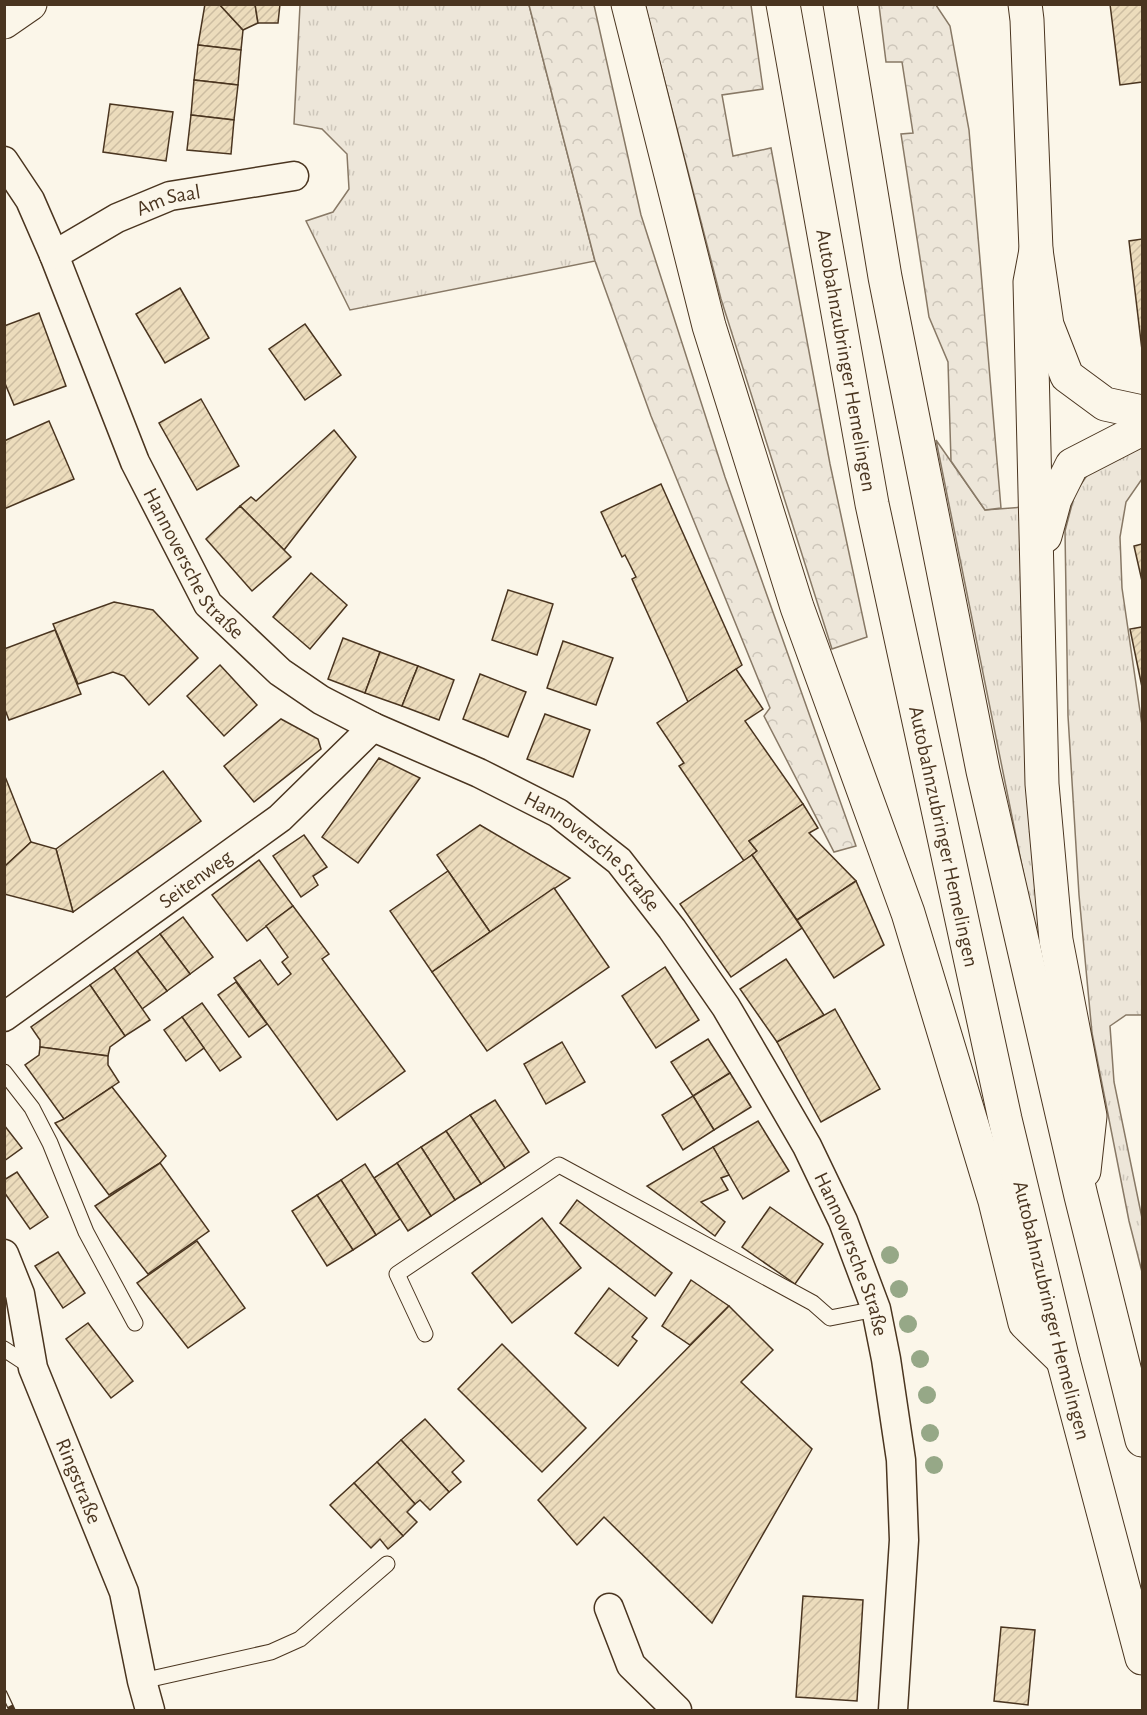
<svg xmlns="http://www.w3.org/2000/svg" width="1147" height="1715" font-family="'Alegreya Sans',sans-serif">
<style>
.grass{fill:url(#grass-tufts);stroke:#887966;stroke-width:1.5}
.forest{fill:url(#forest-crowns);stroke:#887966;stroke-width:1.5}
.building{fill:url(#building-hatch);stroke:#4a3520;stroke-width:1.5}
.lines{fill:none;stroke-linecap:round;stroke-linejoin:round}
.lane-casing{stroke:#4a3520;stroke-width:17}
.street-casing{stroke:#4a3520;stroke-width:31}
.secondary-casing{stroke:#4a3520;stroke-width:35}
.highway-casing{stroke:#4a3520;stroke-width:35}
.lane{stroke:#fbf6e9;stroke-width:15}
.street{stroke:#fbf6e9;stroke-width:28}
.secondary{stroke:#fbf6e9;stroke-width:33}
.highway{stroke:#fbf6e9;stroke-width:33}
.rail-casing{stroke:#4a3520;stroke-width:7}
.rail{stroke:#fbf6e9;stroke-width:4.5;stroke-dasharray:14;stroke-linecap:butt}
.tree{fill:#96a887}
.labels{text-anchor:middle;stroke-width:4.5;stroke-linejoin:round;paint-order:stroke}
.street-label{font-size:21px;fill:#4a3520;stroke:#fbf6e9}
</style>
<defs>
<pattern id="grass-tufts" width="24" height="20" patternUnits="userSpaceOnUse" patternTransform="scale(1.5)"><rect width="24" height="20" fill="#ede6d9"/><path d="M3 7l-1-3M5 7V3M7 7l1-3M15 17l-1-3M17 17v-4M19 17l1-3" fill="none" stroke="#cdc6ba"/></pattern>
<pattern id="forest-crowns" width="20" height="18" patternUnits="userSpaceOnUse" patternTransform="scale(1.5)"><rect width="20" height="18" fill="#ede6d9"/><path d="M2 6a3 3 0 1 1 6 0M12 15a3 3 0 1 1 6 0" fill="none" stroke="#cdc6ba"/></pattern>
<pattern id="building-hatch" width="6" height="6" patternUnits="userSpaceOnUse" patternTransform="scale(1.5)"><rect width="6" height="6" fill="#ecdcbc"/><path d="M-1 1l2-2M0 6l6-6M5 7l2-2" fill="none" stroke="#ccbda1"/></pattern>
</defs>
<rect width="100%" height="100%" fill="#fbf6e9"/>
<!-- grass -->
<g class="grass">
<path d="M300,5h229l66,256 -245,49 -44,-89 27,-9 16,-23 -2,-35 -25,-25 -28,-5z"/>
<path d="M936,440l49,70 39,-3 18,449 -15,-65z"/>
<path d="M1142,445v34l-16,23 -6,35 2,51 20,137v290h-16l-16,11 4,56 28,136v54l-13,-51 -37,-188 -13,-138 -11,-179 -3,-185 10,-38 15,-22z"/>
</g>
<!-- forest -->
<g class="forest">
<path d="M529,5h65l47,210 84,262 131,369 -22,6 -70,-136 6,-8 -119,-292 -56,-155z"/>
<path d="M645,5h106l12,84 -41,6 11,61 38,-8 59,316 37,173 -35,12 -111,-350z"/>
<path d="M879,5h57l14,21 19,104 32,378 -16,2 -34,-49 -3,-99 -19,-45 -28,-183 12,-1 -11,-71h-16z"/>
</g>
<!-- building -->
<g class="building">
<path d="M205,4h14l24,26 -2,20 -43,-5z"/>
<path d="M219,4h36l3,19 -15,7z"/>
<path d="M255,4h25l-2,19h-20z"/>
<path d="M1110,4h32v78l-22,3z"/>
<path d="M198,45l43,5 -3,35 -44,-5z"/>
<path d="M194,80l44,5 -4,35 -43,-5z"/>
<path d="M110,104l63,8 -7,49 -63,-9z"/>
<path d="M191,115l43,5 -3,34 -44,-4z"/>
<path d="M1142,239v111l-13,-109z"/>
<path d="M180,288l29,50 -44,25 -29,-49z"/>
<path d="M39,313l27,73 -52,19 -10,-24v-55z"/>
<path d="M305,324l36,51 -36,25 -36,-51z"/>
<path d="M201,399l38,67 -42,24 -38,-67z"/>
<path d="M49,421l25,58 -70,30v-68z"/>
<path d="M334,430l22,27 -72,93 -44,-44 11,-9 5,4z"/>
<path d="M661,484l81,181 -54,37 -56,-123 4,-2 -11,-22 -3,2 -21,-45z"/>
<path d="M240,506l51,51 -39,34 -46,-52z"/>
<path d="M1142,544v37l-8,-35z"/>
<path d="M311,573l36,32 -37,44 -37,-32z"/>
<path d="M508,590l45,14 -16,51 -45,-15z"/>
<path d="M114,602l39,8 45,48 -49,47 -25,-29 -11,-4 -35,12 -25,-60z"/>
<path d="M1142,627v60l-12,-58z"/>
<path d="M55,630l26,64 -72,26 -5,-13v-58z"/>
<path d="M343,638l37,14 -15,41 -37,-14z"/>
<path d="M563,641l50,17 -17,47 -49,-17z"/>
<path d="M380,652l38,14 -16,40 -37,-13z"/>
<path d="M220,665l37,40 -33,31 -37,-40z"/>
<path d="M418,666l36,14 -15,40 -37,-14z"/>
<path d="M736,669l27,40 -18,12 58,83 -54,37 8,10 -13,10 -65,-95 5,-3 -27,-40z"/>
<path d="M480,674l46,18 -18,45 -45,-18z"/>
<path d="M545,714l45,16 -17,47 -46,-18z"/>
<path d="M281,719l37,20 3,10 -67,53 -30,-36z"/>
<path d="M379,758l41,20 -62,85 -36,-26z"/>
<path d="M163,771l38,50 -128,91 -17,-63z"/>
<path d="M4,774l27,68 -27,25z"/>
<path d="M803,804l15,24 -9,5 47,48 -59,39 -45,-65 5,-4 -8,-10z"/>
<path d="M480,825l90,53 -80,54 -53,-77z"/>
<path d="M304,835l23,32 -14,9 5,9 -17,12 -28,-41z"/>
<path d="M31,842l25,7 17,63 -69,-18v-27z"/>
<path d="M752,855l50,73 -71,49 -51,-73z"/>
<path d="M259,860l34,46 -46,35 -35,-46z"/>
<path d="M448,871l42,61 -58,40 -42,-61z"/>
<path d="M856,881l28,64 -50,33 -37,-58z"/>
<path d="M554,888l55,79 -122,84 -55,-79z"/>
<path d="M293,906l36,48 -7,5 83,112 -68,49 -103,-142 26,-18 18,25 13,-11 -9,-12 6,-5 -22,-31z"/>
<path d="M183,917l30,40 -23,17 -30,-40z"/>
<path d="M160,934l30,40 -23,17 -30,-40z"/>
<path d="M137,951l30,40 -25,18 -28,-41z"/>
<path d="M786,959l38,56 -47,27 -37,-53z"/>
<path d="M665,967l34,53 -43,28 -34,-52z"/>
<path d="M114,968l36,52 -25,16 -35,-51z"/>
<path d="M236,982l31,42 -18,13 -31,-42z"/>
<path d="M90,985l35,51 -15,11 -2,9 -68,-9v-7l-9,-13z"/>
<path d="M202,1003l39,54 -21,14 -38,-54z"/>
<path d="M835,1009l45,80 -59,33 -44,-80z"/>
<path d="M182,1017l22,31 -18,13 -22,-31z"/>
<path d="M708,1039l22,34 -37,23 -22,-34z"/>
<path d="M562,1042l23,40 -39,22 -22,-40z"/>
<path d="M40,1047l68,9v9l11,17 -55,37 -39,-54 14,-10z"/>
<path d="M730,1073l21,34 -37,23 -21,-34z"/>
<path d="M112,1087l54,69 -6,7 -51,32 -54,-72 9,-4z"/>
<path d="M693,1096l21,34 -31,20 -21,-35z"/>
<path d="M495,1100l34,52 -24,16 -35,-53z"/>
<path d="M470,1115l35,53 -24,16 -35,-53z"/>
<path d="M758,1121l31,50 -46,28 -30,-52z"/>
<path d="M4,1125l18,23 -18,13z"/>
<path d="M446,1131l35,53 -26,16 -34,-53z"/>
<path d="M421,1147l34,53 -24,16 -34,-53z"/>
<path d="M713,1147l16,28 -8,3 7,12 -27,12 24,20 -10,14 -68,-50z"/>
<path d="M160,1163l49,68 -61,43 -53,-68z"/>
<path d="M397,1163l34,53 -23,15 -34,-53z"/>
<path d="M365,1164l35,55 -24,16 -35,-55z"/>
<path d="M17,1172l31,45 -18,12 -26,-37v-12z"/>
<path d="M341,1180l35,55 -23,15 -36,-55z"/>
<path d="M317,1195l36,55 -26,16 -35,-55z"/>
<path d="M577,1200l95,73 -17,23 -95,-73z"/>
<path d="M770,1207l53,37 -28,40 -53,-37z"/>
<path d="M542,1218l39,50 -69,55 -40,-50z"/>
<path d="M197,1241l48,67 -57,40 -51,-65z"/>
<path d="M58,1252l27,41 -22,15 -28,-42z"/>
<path d="M691,1280l38,26 -39,39 -28,-19z"/>
<path d="M609,1288l38,30 -15,19 5,4 -19,25 -43,-33z"/>
<path d="M729,1306l44,44 -32,32 71,67 -100,174 -108,-106 -27,28 -39,-45z"/>
<path d="M88,1323l45,58 -22,17 -45,-59z"/>
<path d="M502,1344l84,84 -44,44 -84,-83z"/>
<path d="M425,1419l39,42 -12,11 9,10 -12,10 -48,-52z"/>
<path d="M401,1440l48,52 -19,18 -10,-10 -5,4 -38,-42z"/>
<path d="M377,1462l38,42 -8,8 10,10 -14,14 -49,-53z"/>
<path d="M354,1483l49,53 -15,13 -8,-10 -9,9 -41,-43z"/>
<path d="M803,1596l60,4 -6,101 -61,-4z"/>
<path d="M1001,1627l34,3 -7,75 -34,-4z"/>
</g>
<g class="lines">
<defs>
<g id="lane">
<path d="M4,1072l28,36 18,35 36,89 49,91"/>
<path d="M425,1334l-28,-60 162,-109 254,138 17,15 46,-9"/>
<path d="M4,1349l29,19"/>
<path d="M142,1681l129,-29 29,-13 87,-75"/>
</g>
<g id="street">
<path id="s1" d="M4,161l26,39 24,55 81,207 73,142 72,68 41,28 52,27 106,46 79,40 61,48 53,68 54,78 37,63 44,76 36,75 33,88 10,50 15,101 3,80 -11,170"/>
<path id="s2" d="M54,255l63,-37 53,-22 124,-20"/>
<path id="s3" d="M4,1017l276,-199 93,-91"/>
<path id="s4" d="M4,1254l16,40 13,74 91,224 18,89 8,29"/>
<path d="M609,1608l22,57 46,45"/>
</g>
<g id="secondary">
<path d="M1025,4l2,16 9,230 11,75 20,51 38,28 37,8"/>
<path d="M4,22l26,-18"/>
</g>
<g id="highway">
<path d="M628,4l81,322 88,281 111,306 87,288 30,122 38,37"/>
<path id="s5" d="M783,4l89,500 133,615 58,241 79,298"/>
<path d="M840,4l45,273 98,494 98,425 61,244"/>
<path d="M1036,250l-6,32 12,502 14,156 34,176 -6,55"/>
<path d="M1045,536l10,-37 17,-34 70,-36"/>
</g>
</defs>
<!-- lane casing -->
<use href="#lane" class="lane-casing"/>
<!-- street casing -->
<use href="#street" class="street-casing"/>
<!-- secondary casing -->
<use href="#secondary" class="secondary-casing"/>
<!-- highway casing -->
<use href="#highway" class="highway-casing"/>
<!-- lane -->
<use href="#lane" class="lane"/>
<!-- street -->
<use href="#street" class="street"/>
<!-- secondary -->
<use href="#secondary" class="secondary"/>
<!-- highway -->
<use href="#highway" class="highway"/>
<defs>
<path id="rail" d="M4,1693l8,17"/>
</defs>
<!-- rail casing -->
<use href="#rail" class="rail-casing"/>
<!-- rail -->
<use href="#rail" class="rail"/>
</g>
<!-- trees -->
<g class="tree">
<circle cx="890" cy="1255" r="9"/>
<circle cx="899" cy="1289" r="9"/>
<circle cx="908" cy="1324" r="9"/>
<circle cx="920" cy="1359" r="9"/>
<circle cx="927" cy="1395" r="9"/>
<circle cx="930" cy="1433" r="9"/>
<circle cx="934" cy="1465" r="9"/>
</g>
<g class="labels">
<!-- street labels -->
<g class="street-label">
<text dy="7" stroke="none"><textPath href="#s2" startOffset="128">Am Saal</textPath></text>
<text dy="7" stroke="none"><textPath href="#s5" startOffset="362">Autobahnzubringer Hemelingen</textPath></text>
<text dy="7" stroke="none"><textPath href="#s1" startOffset="447">Hannoversche Straße</textPath></text>
<text dy="7" stroke="none"><textPath href="#s5" startOffset="848">Autobahnzubringer Hemelingen</textPath></text>
<text dy="7" stroke="none"><textPath href="#s1" startOffset="951">Hannoversche Straße</textPath></text>
<text dy="7" stroke="none"><textPath href="#s3" startOffset="236">Seitenweg</textPath></text>
<text dy="7" stroke="none"><textPath href="#s1" startOffset="1437">Hannoversche Straße</textPath></text>
<text dy="7" stroke="none"><textPath href="#s5" startOffset="1334">Autobahnzubringer Hemelingen</textPath></text>
<text dy="7" stroke="none"><textPath href="#s4" startOffset="240">Ringstraße</textPath></text>
</g>
</g>
<!-- border -->
<rect width="1147" height="1715" fill="none" stroke="#4a3520" stroke-width="12"/>
</svg>
